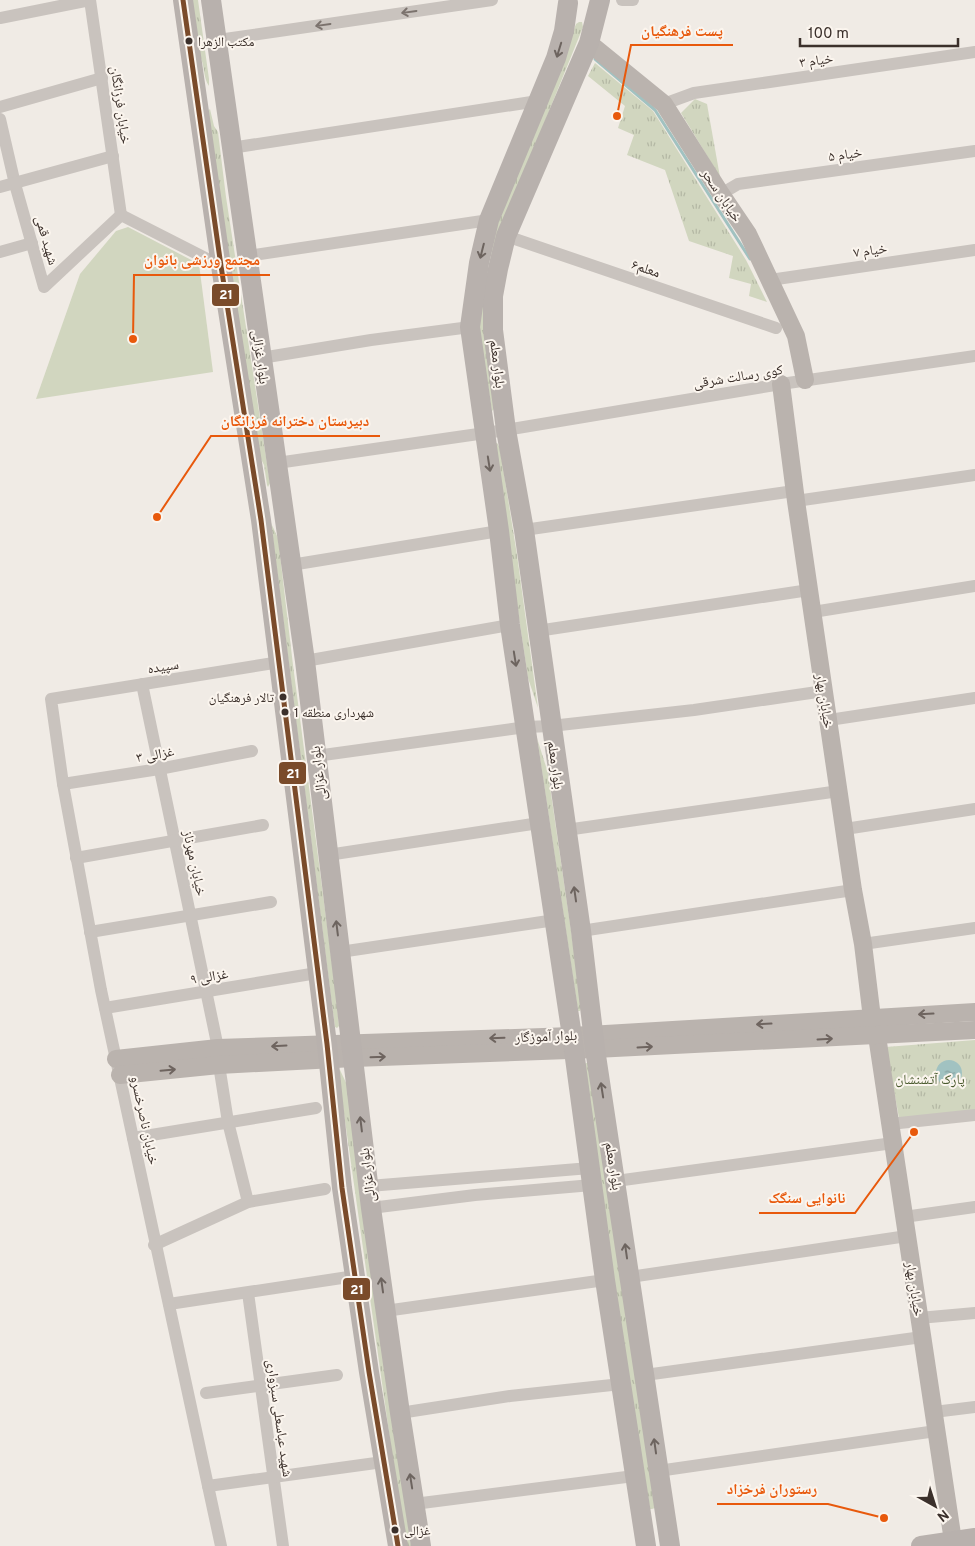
<svg xmlns="http://www.w3.org/2000/svg" width="975" height="1546" font-family="Overpass,'Noto Naskh Arabic',sans-serif">
<style>
.grass{fill:url(#grass-tufts)}
.pitch{fill:#d1d6bf}
.water{fill:url(#water-ripples)}
.lines{fill:none;stroke-linecap:round;stroke-linejoin:round}
.stream{stroke:#a1c2c1;stroke-width:3}
.street{stroke:#c9c3be;stroke-width:12}
.secondary{stroke:#bab3ae;stroke-width:18}
.primary{stroke:#b8b1ad;stroke-width:20}
.bus-1-casing{stroke:#fbf5ee;stroke-width:9}
.bus-1{stroke:#7a4b2a;stroke-width:5}
.oneway{stroke:#7b726d}
.oneway2{stroke:#6d645f}
.oneway3{stroke:#6e645f}
.bus-dot{fill:#3b302b;stroke:#fbf5ee;stroke-width:2}
.labels{text-anchor:middle;stroke-width:4;stroke-linejoin:round;paint-order:stroke}
.bus-label{font-size:13px;fill:#3b302b;stroke:#fbf5ee;text-anchor:start}
.street-label{font-size:14px;fill:#3b302b;stroke:#fbf5ee}
.park-label{font-size:14px;fill:#4a5a2e;stroke:#fbf5ee}
.leader{fill:none;stroke:#e8590c;stroke-width:2}
.callout-dot{fill:#e8590c;stroke:#fbf5ee;stroke-width:2}
.callout-label{font-size:15px;text-anchor:middle;font-weight:bold;fill:#e8590c;stroke:#fbf5ee;stroke-width:4;stroke-linejoin:round;paint-order:stroke}
.line-badge{stroke:#fbf5ee;stroke-width:2}
.badge-label{font-size:14px;text-anchor:middle;font-weight:bold;fill:#fff}
</style>
<defs>
<pattern id="grass-tufts" width="24" height="20" patternUnits="userSpaceOnUse" patternTransform="scale(1.25)"><rect width="24" height="20" fill="#d1d6bf"/><path d="M3 7l-1-3M5 7V3M7 7l1-3M15 17l-1-3M17 17v-4M19 17l1-3" fill="none" stroke="#b4b8a4"/></pattern>
<pattern id="water-ripples" width="26" height="14" patternUnits="userSpaceOnUse" patternTransform="scale(1.25)"><rect width="26" height="14" fill="#a1c2c1"/><path d="M2 4q2-2 4 0t4 0M15 11q2-2 4 0t4 0" fill="none" stroke="#849e9d"/></pattern>
</defs>
<rect width="100%" height="100%" fill="#f0ebe5"/>
<!-- grass -->
<g class="grass">
<path d="M192,0h6l11,79v7c-6,-8 -4,-20 -9,-30z"/>
<path d="M579,22h3l1,5 -80,198 -9,184 -2,2 -14,-85 19,-103 79,-199z"/>
<path d="M595,63l58,48 93,149 21,42 -18,-6 2,-12 -22,-6 4,-22 -44,-15 -24,-71 -38,-15 7,-20 -16,-7 7,-22 -37,-30z"/>
<path d="M695,99l12,5 13,73 -39,-64z"/>
<path d="M210,109l4,17 4,6 8,65 44,286 -2,4 -1,-2 -3,-20 -7,-14 -49,-340z"/>
<path d="M495,443h2l3,6 17,106 21,153 -10,-30 -34,-227z"/>
<path d="M271,523l7,15 15,127 42,321 4,40 -2,2 -2,-1 -3,-22z"/>
<path d="M537,738l11,35 34,233 -2,5h-2z"/>
<path d="M975,1040v70l-76,8 -13,-71z"/>
<path d="M586,1063h3l66,445 -3,1h-2l-28,-172 -38,-272z"/>
<path d="M340,1070l9,19 62,457h-6l-67,-475z"/>
</g>
<!-- pitch -->
<path class="pitch" d="M128,227l71,37 14,108 -177,27 44,-125 36,-43z"/>
<!-- water -->
<circle class="water" cx="949" cy="1073" r="13"/>
<g class="lines">
<!-- stream -->
<path class="stream" d="M595,59l60,51 95,149"/>
<!-- street -->
<g class="street">
<path d="M622,0h11"/>
<path d="M0,18l90,-18 31,215"/>
<path d="M218,40l274,-40"/>
<path d="M664,104l30,-11 281,-41"/>
<path d="M0,107l102,-29"/>
<path d="M0,119l15,65 29,103 77,-72"/>
<path d="M231,148l307,-47"/>
<path d="M0,187l113,-31"/>
<path d="M721,194l17,-10 237,-33"/>
<path d="M121,215l100,51"/>
<path d="M506,236l270,92"/>
<path d="M0,252l32,-9"/>
<path d="M247,256l242,-36"/>
<path d="M770,280l205,-30"/>
<path d="M261,358l110,-18 99,-13"/>
<path d="M277,463l229,-33 275,-46 194,-28"/>
<path d="M796,501l179,-26"/>
<path d="M524,530l270,-39"/>
<path d="M291,565l208,-34"/>
<path d="M813,612l162,-26"/>
<path d="M537,631l272,-41"/>
<path d="M305,661l205,-36"/>
<path d="M142,684l76,364"/>
<path d="M829,720l146,-22"/>
<path d="M316,756l210,-29 25,-1 143,-16 130,-19"/>
<path d="M63,784l96,-15 93,-18"/>
<path d="M845,829l130,-20"/>
<path d="M566,830l273,-39"/>
<path d="M328,855l211,-32"/>
<path d="M76,858l187,-33"/>
<path d="M581,931l272,-41"/>
<path d="M90,932l181,-30"/>
<path d="M863,944l112,-16"/>
<path d="M340,952l215,-32"/>
<path d="M105,1008l212,-35"/>
<path d="M219,1065l9,57 20,80"/>
<path d="M890,1124l85,-9"/>
<path d="M133,1138l183,-30"/>
<path d="M616,1181l277,-38"/>
<path d="M369,1186l221,-18"/>
<path d="M371,1208l104,-13 117,-10"/>
<path d="M904,1217l71,-10"/>
<path d="M154,1245l94,-43 77,-13"/>
<path d="M630,1277l277,-41"/>
<path d="M248,1293l35,253"/>
<path d="M169,1304l186,-28"/>
<path d="M385,1311l220,-31"/>
<path d="M919,1318l56,-5"/>
<path d="M645,1375l277,-38"/>
<path d="M206,1393l131,-18"/>
<path d="M934,1412l41,-5"/>
<path d="M400,1413l110,-17 111,-12"/>
<path d="M658,1471l278,-40"/>
<path d="M208,1486l175,-24"/>
<path d="M414,1504l220,-28"/>
<path d="M221,1546l-120,-556 -38,-206 -12,-85 229,-37"/>
</g>
<!-- secondary -->
<g class="secondary">
<path d="M589,43l75,61 57,90 27,40 48,102 9,44"/>
<path d="M781,384l15,117 57,389 10,54 9,74"/>
<path d="M877,1036l76,505"/>
<path d="M116,1059l102,-11 354,-12 403,-24"/>
<path d="M120,1075l99,-10 135,-7 241,-9 380,-19"/>
</g>
<!-- primary -->
<g class="primary">
<path d="M183,0l38,266 40,254 66,524 15,144 27,184 29,174"/>
<path d="M211,0l94,661 66,547 29,205 21,133"/>
<path d="M600,0l-11,43 -83,193 -8,33 -5,27v34l13,100 18,100 57,401 14,118 75,497"/>
<path d="M568,3l-4,28 -8,27 -67,162 -10,43 -9,64 29,204 11,94 62,411 33,244 41,266"/>
<path d="M921,1546l54,-8"/>
</g>
<defs>
<path id="bus-1" d="M183,0l38,266 40,254 66,524 15,144 27,184 29,174"/>
</defs>
<!-- bus-1 casing -->
<use href="#bus-1" class="bus-1-casing"/>
<!-- bus-1 -->
<use href="#bus-1" class="bus-1"/>
</g>
<!-- one-way arrows -->
<defs><path id="oneway-shaft" d="M-6 0H5M1.5-3L5.5 0L1.5 3" fill="none" stroke-width="1.6" stroke-linecap="round" stroke-linejoin="round" transform="scale(1.25)"/></defs>
<g class="oneway">
<use href="#oneway-shaft" transform="translate(409 12) rotate(172)"/>
<use href="#oneway-shaft" transform="translate(323 25) rotate(172)"/>
</g>
<g class="oneway2">
<use href="#oneway-shaft" transform="translate(559 50) rotate(107)"/>
<use href="#oneway-shaft" transform="translate(482 251) rotate(104)"/>
<use href="#oneway-shaft" transform="translate(489 464) rotate(81)"/>
<use href="#oneway-shaft" transform="translate(515 659) rotate(81)"/>
<use href="#oneway-shaft" transform="translate(575 894) rotate(-98)"/>
<use href="#oneway-shaft" transform="translate(337 928) rotate(-97)"/>
<use href="#oneway-shaft" transform="translate(602 1090) rotate(-99)"/>
<use href="#oneway-shaft" transform="translate(361 1124) rotate(-97)"/>
<use href="#oneway-shaft" transform="translate(626 1251) rotate(-98)"/>
<use href="#oneway-shaft" transform="translate(382 1285) rotate(-98)"/>
<use href="#oneway-shaft" transform="translate(655 1446) rotate(-98)"/>
<use href="#oneway-shaft" transform="translate(411 1481) rotate(-99)"/>
</g>
<g class="oneway3">
<use href="#oneway-shaft" transform="translate(926 1014) rotate(177)"/>
<use href="#oneway-shaft" transform="translate(764 1024) rotate(177)"/>
<use href="#oneway-shaft" transform="translate(497 1038) rotate(178)"/>
<use href="#oneway-shaft" transform="translate(825 1039) rotate(-3)"/>
<use href="#oneway-shaft" transform="translate(279 1046) rotate(177)"/>
<use href="#oneway-shaft" transform="translate(645 1047) rotate(-3)"/>
<use href="#oneway-shaft" transform="translate(378 1057) rotate(-2)"/>
<use href="#oneway-shaft" transform="translate(168 1070) rotate(-5)"/>
</g>
<!-- markers -->
<g class="bus-dot">
<circle cx="189" cy="41" r="4.5"/>
<circle cx="283" cy="697" r="4.5"/>
<circle cx="285" cy="712" r="4.5"/>
<circle cx="395" cy="1530" r="4.5"/>
</g>
<g class="labels">
<!-- bus labels -->
<g class="bus-label">
<text x="198" y="46">مکتب الزهرا</text>
<text x="274" y="702" text-anchor="end">تالار فرهنگیان</text>
<text x="294" y="717">شهرداری منطقه 1</text>
<text x="404" y="1535">غزالی</text>
</g>
<!-- street labels -->
<g class="street-label">
<text transform="translate(816 60) rotate(-8)" y="5">خیام ۳</text>
<text transform="translate(121 105) rotate(82)" y="5">خیابان فرزانگان</text>
<text transform="translate(845 154) rotate(-8)" y="5">خیام ۵</text>
<text transform="translate(722 195) rotate(56)" y="5">خیابان سحر</text>
<text transform="translate(47 240) rotate(74)" y="5">شهید قمی</text>
<text transform="translate(870 250) rotate(-8)" y="5">خیام ۷</text>
<text transform="translate(646 268) rotate(19)" y="5">معلم۶</text>
<text transform="translate(261 357) rotate(82)" y="5">بلوار غزالی</text>
<text transform="translate(498 364) rotate(83)" y="5">بلوار معلم</text>
<text transform="translate(738 376) rotate(-9)" y="5">کوی رسالت شرقی</text>
<text transform="translate(163 666) rotate(-9)" y="5">سپیده</text>
<text transform="translate(825 701) rotate(81)" y="5">خیابان بهار</text>
<text transform="translate(155 754) rotate(-10)" y="5">غزالی ۳</text>
<text transform="translate(556 765) rotate(82)" y="5">بلوار معلم</text>
<text transform="translate(318 773) rotate(-97)" y="5">بلوار غزالی</text>
<text transform="translate(195 863) rotate(78)" y="5">خیابان مهرناز</text>
<text transform="translate(209 976) rotate(-9)" y="5">غزالی ۹</text>
<text transform="translate(546 1036) rotate(-2)" y="5">بلوار آموزگار</text>
<text transform="translate(145 1120) rotate(78)" y="5">خیابان ناصرخسرو</text>
<text transform="translate(614 1166) rotate(81)" y="5">بلوار معلم</text>
<text transform="translate(367 1175) rotate(-97)" y="5">بلوار غزالی</text>
<text transform="translate(915 1289) rotate(81)" y="5">خیابان بهار</text>
<text transform="translate(280 1418) rotate(82)" y="5">شهید عباسعلی سبزواری</text>
</g>
<!-- park labels -->
<g class="park-label">
<text x="930" y="1084">پارک آتشنشان</text>
</g>
</g>
<!-- callouts -->
<path class="leader" d="M617 116L631 45H733M133 339L134 275H270M157 517L211 436H380M914 1132L855 1213H759M884 1518L828 1504H717"/>
<g class="callout-dot">
<circle cx="617" cy="116" r="5"/>
<circle cx="133" cy="339" r="5"/>
<circle cx="157" cy="517" r="5"/>
<circle cx="914" cy="1132" r="5"/>
<circle cx="884" cy="1518" r="5"/>
</g>
<g class="callout-label">
<text x="682" y="36">پست فرهنگیان</text>
<text x="202" y="265">مجتمع ورزشی بانوان</text>
<text x="295" y="426">دبیرستان دخترانه فرزانگان</text>
<text x="807" y="1203">نانوایی سنگک</text>
<text x="772" y="1494">رستوران فرخزاد</text>
</g>
<g class="line-badge">
<rect x="211" y="283" width="29" height="24" rx="5" fill="#7a4b2a"/>
<rect x="278" y="761" width="29" height="24" rx="5" fill="#7a4b2a"/>
<rect x="342" y="1277" width="29" height="24" rx="5" fill="#7a4b2a"/>
</g>
<g class="badge-label">
<text x="226" y="299">21</text>
<text x="293" y="778">21</text>
<text x="357" y="1294">21</text>
</g>
<!-- north arrow -->
<g transform="translate(935 1506) rotate(141)" stroke="#fbf5ee" stroke-width="4" paint-order="stroke">
<path d="M0-4L9 19L0 12L-9 19Z" fill="#3b302b"/>
<text y="-8" font-size="14" font-weight="bold" text-anchor="middle" fill="#3b302b">N</text>
</g>
<!-- scale -->
<path d="M800 38v8h158v-8" fill="none" stroke="#3b302b" stroke-width="2.5"/>
<text x="808" y="38" font-size="15" fill="#3b302b" stroke="#fbf5ee" stroke-width="4" paint-order="stroke">100 m</text>
</svg>
